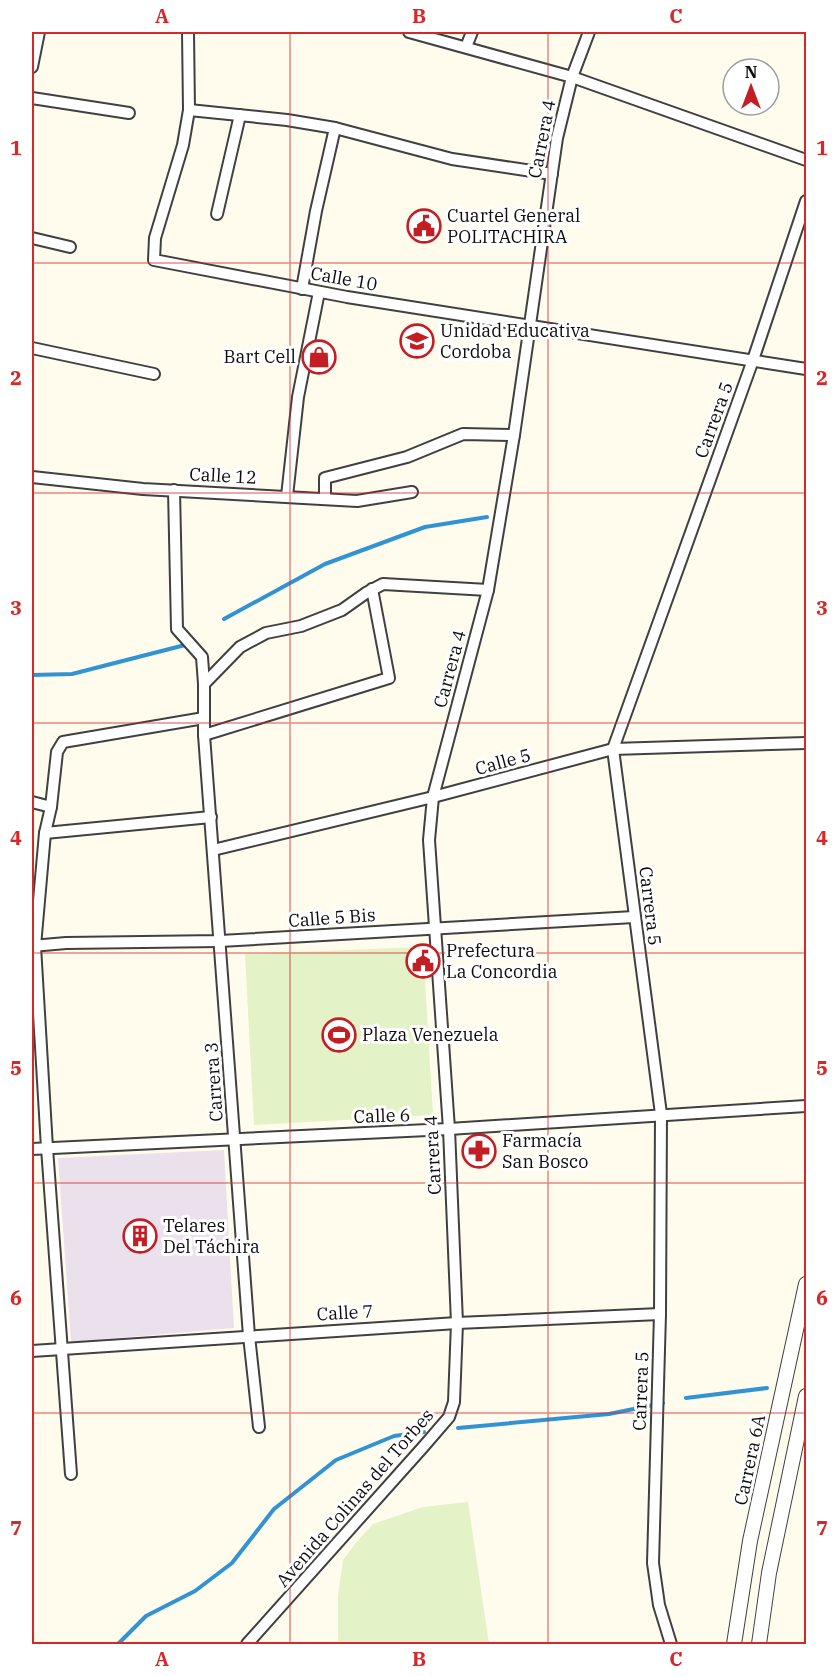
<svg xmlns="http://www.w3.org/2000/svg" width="838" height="1676" font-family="'IBM Plex Serif',serif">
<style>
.industrial{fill:#ebe1ec}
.pitch{fill:#e3f2c7}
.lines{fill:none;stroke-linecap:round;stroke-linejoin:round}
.stream{stroke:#3293d4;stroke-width:4}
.minor-casing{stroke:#404040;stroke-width:14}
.tertiary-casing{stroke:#404040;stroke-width:16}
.minor{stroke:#fff;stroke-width:10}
.tertiary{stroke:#fff;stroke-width:14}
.grid{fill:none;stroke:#d62828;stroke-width:1.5;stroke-opacity:0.55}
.labels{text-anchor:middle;stroke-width:6;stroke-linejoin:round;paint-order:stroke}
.street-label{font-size:18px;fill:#0d0d0d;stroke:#fff}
.poi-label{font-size:18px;fill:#0d0d0d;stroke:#fff;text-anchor:start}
.neatline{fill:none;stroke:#d62828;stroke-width:2}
.grid-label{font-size:20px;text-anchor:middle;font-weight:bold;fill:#d62828}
</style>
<rect width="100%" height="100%" fill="#fffced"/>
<!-- industrial -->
<path class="industrial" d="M224,1150l10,178 -163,14 -13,-184z"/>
<!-- pitch -->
<g class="pitch">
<path d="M423,947l10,168 -179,10 -9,-171z"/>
<path d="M468,1502l21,142h-151v-48l5,-36 12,-16 18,-20 50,-17z"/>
</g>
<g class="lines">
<!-- stream -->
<g class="stream">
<path d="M224,619l101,-55 100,-37 62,-10"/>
<path d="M32,675l40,-1 113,-29"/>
<path d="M686,1398l81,-10"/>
<path d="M458,1428l151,-14 54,-11"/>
<path d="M118,1644l28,-28 49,-25 37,-28 42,-54 62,-49 58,-24 30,-4"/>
</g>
<defs>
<g id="minor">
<path d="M188,32l1,78 -6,35 -28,93 -1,22 193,37 459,72"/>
<path d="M409,32l163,45 234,83"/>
<path d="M466,47l6,-15"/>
<path d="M32,67l7,-35"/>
<path d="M32,98l97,15"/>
<path d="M189,110l98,10 48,8 117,31 100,15"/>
<path d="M217,214l23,-99"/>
<path d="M32,238l38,9"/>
<path d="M302,289l14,-78 19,-83"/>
<path d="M32,348l122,26"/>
<path d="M32,477l111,12 214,12 55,-9"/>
<path d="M174,490l3,139 25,28 2,27"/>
<path d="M287,496l11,-99 21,-105"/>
<path d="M325,499v-21l82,-21 56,-23 51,1"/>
<path d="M204,735l185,-57 -17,-89"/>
<path d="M32,802l19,5"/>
<path d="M45,833l166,-16"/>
<path d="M213,850l220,-53 180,-48 193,-6"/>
<path d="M32,946l34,-3 154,-2 414,-24"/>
<path d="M32,1149l417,-20 357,-23"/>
<path d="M32,1351l425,-28 203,-9"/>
<path d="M259,1427l-10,-91 -45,-601v-51l36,-37 26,-14 35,-7 41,-16 24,-17 17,-9 105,6"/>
<path d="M71,1474l-24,-326 -12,-202 10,-113 6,-26 6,-55 6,-10 141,-24"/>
<path d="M247,1644l177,-198 25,-29 5,-15 3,-79 -8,-194 -20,-289 4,-43 55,-207 26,-155 43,-297 15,-61 17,-45"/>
<path d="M671,1644l-12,-39 -6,-42 7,-249 1,-200 -48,-365 140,-389 53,-159"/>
</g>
<g id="tertiary">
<path d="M734,1644l16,-103 56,-257"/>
<path d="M759,1644l10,-71 37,-177"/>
</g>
</defs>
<!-- minor casing -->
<use href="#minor" class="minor-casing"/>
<!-- tertiary casing -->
<use href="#tertiary" class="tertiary-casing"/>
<!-- minor -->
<use href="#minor" class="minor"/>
<!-- tertiary -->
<use href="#tertiary" class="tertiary"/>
</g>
<!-- grid -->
<path class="grid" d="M290,32v1612M548,32v1612M32,263h774M32,493h774M32,723h774M32,953h774M32,1183h774M32,1413h774"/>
<!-- icons -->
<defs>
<symbol id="civic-ring" viewBox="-11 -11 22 22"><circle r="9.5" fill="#fff" stroke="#c41e25" stroke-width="1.5"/><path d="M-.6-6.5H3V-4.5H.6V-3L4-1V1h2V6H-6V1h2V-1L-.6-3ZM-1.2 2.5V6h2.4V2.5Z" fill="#c41e25"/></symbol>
<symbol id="school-ring" viewBox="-11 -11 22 22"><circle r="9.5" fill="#fff" stroke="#c41e25" stroke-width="1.5"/><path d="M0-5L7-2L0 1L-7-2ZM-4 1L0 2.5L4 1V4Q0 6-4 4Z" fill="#c41e25"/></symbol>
<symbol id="shop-ring" viewBox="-11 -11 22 22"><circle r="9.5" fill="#fff" stroke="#c41e25" stroke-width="1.5"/><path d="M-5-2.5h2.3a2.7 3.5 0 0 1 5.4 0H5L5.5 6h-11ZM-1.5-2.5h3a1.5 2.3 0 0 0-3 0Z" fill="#c41e25"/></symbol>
<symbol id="stadium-ring" viewBox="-11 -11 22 22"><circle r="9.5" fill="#fff" stroke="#c41e25" stroke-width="1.5"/><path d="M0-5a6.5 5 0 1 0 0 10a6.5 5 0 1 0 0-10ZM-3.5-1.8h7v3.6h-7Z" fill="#c41e25"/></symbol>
<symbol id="pharmacy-ring" viewBox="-11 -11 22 22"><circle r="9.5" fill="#fff" stroke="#c41e25" stroke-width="1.5"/><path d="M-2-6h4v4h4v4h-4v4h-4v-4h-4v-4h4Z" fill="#c41e25"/></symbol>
<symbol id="building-ring" viewBox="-11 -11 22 22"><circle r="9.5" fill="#fff" stroke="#c41e25" stroke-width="1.5"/><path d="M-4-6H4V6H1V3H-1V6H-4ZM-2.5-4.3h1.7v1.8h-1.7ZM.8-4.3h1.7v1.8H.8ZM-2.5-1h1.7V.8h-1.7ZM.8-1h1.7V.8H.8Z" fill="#c41e25"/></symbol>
</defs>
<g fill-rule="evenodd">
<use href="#civic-ring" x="405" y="207" width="38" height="38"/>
<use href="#school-ring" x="398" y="322" width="38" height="38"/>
<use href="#shop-ring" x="300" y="338" width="38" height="38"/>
<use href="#civic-ring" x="404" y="942" width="38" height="38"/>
<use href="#stadium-ring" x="320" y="1016" width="38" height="38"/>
<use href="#pharmacy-ring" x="460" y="1132" width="38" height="38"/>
<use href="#building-ring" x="121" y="1217" width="38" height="38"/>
</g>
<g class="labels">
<!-- street labels -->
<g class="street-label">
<text transform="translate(542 139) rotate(-79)" y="6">Carrera 4</text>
<text transform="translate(344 279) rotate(10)" y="6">Calle 10</text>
<text transform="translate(714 420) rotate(-70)" y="6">Carrera 5</text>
<text transform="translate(223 476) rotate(3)" y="6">Calle 12</text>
<text transform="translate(450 669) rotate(-75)" y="6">Carrera 4</text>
<text transform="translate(503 762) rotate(-15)" y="6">Calle 5</text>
<text transform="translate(650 906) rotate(83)" y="6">Carrera 5</text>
<text transform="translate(332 918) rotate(-4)" y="6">Calle 5 Bis</text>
<text transform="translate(214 1082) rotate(-94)" y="6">Carrera 3</text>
<text transform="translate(382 1116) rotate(-2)" y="6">Calle 6</text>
<text transform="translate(433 1155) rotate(-93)" y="6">Carrera 4</text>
<text transform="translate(345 1313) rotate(-3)" y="6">Calle 7</text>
<text transform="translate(641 1391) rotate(-88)" y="6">Carrera 5</text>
<text transform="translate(750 1460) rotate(-78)" y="6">Carrera 6A</text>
<text transform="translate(355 1498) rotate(-49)" y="6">Avenida Colinas del Torbes</text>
</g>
<!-- poi labels -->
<g class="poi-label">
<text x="447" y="222">Cuartel General<tspan x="447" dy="21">POLITACHIRA</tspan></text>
<text x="440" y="337">Unidad Educativa<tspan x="440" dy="21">Cordoba</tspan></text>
<text x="296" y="363" text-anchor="end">Bart Cell</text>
<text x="446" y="957">Prefectura<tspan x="446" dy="21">La Concordia</tspan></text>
<text x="362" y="1041">Plaza Venezuela</text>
<text x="502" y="1147">Farmacía<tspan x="502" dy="21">San Bosco</tspan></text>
<text x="163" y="1232">Telares<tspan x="163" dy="21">Del Táchira</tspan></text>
</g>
</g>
<!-- border -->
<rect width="838" height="1676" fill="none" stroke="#ffffff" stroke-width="66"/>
<!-- north arrow -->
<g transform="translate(751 87)"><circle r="28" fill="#ffffff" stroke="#9e9e9e" stroke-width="1.5"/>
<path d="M0-4.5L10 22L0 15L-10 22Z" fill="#c41e25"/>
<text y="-9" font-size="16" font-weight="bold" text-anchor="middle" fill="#0d0d0d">N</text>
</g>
<rect x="33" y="33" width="772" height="1610" class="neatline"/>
<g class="grid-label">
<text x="162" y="23">A</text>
<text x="419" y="23">B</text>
<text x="676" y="23">C</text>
<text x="16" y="155">1</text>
<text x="822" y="155">1</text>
<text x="16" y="385">2</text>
<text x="822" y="385">2</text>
<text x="16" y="615">3</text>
<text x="822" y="615">3</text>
<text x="16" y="845">4</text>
<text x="822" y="845">4</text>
<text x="16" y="1075">5</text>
<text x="822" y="1075">5</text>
<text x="16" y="1305">6</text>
<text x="822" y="1305">6</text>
<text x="16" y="1535">7</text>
<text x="822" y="1535">7</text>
<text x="162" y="1666">A</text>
<text x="419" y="1666">B</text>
<text x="676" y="1666">C</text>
</g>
</svg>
